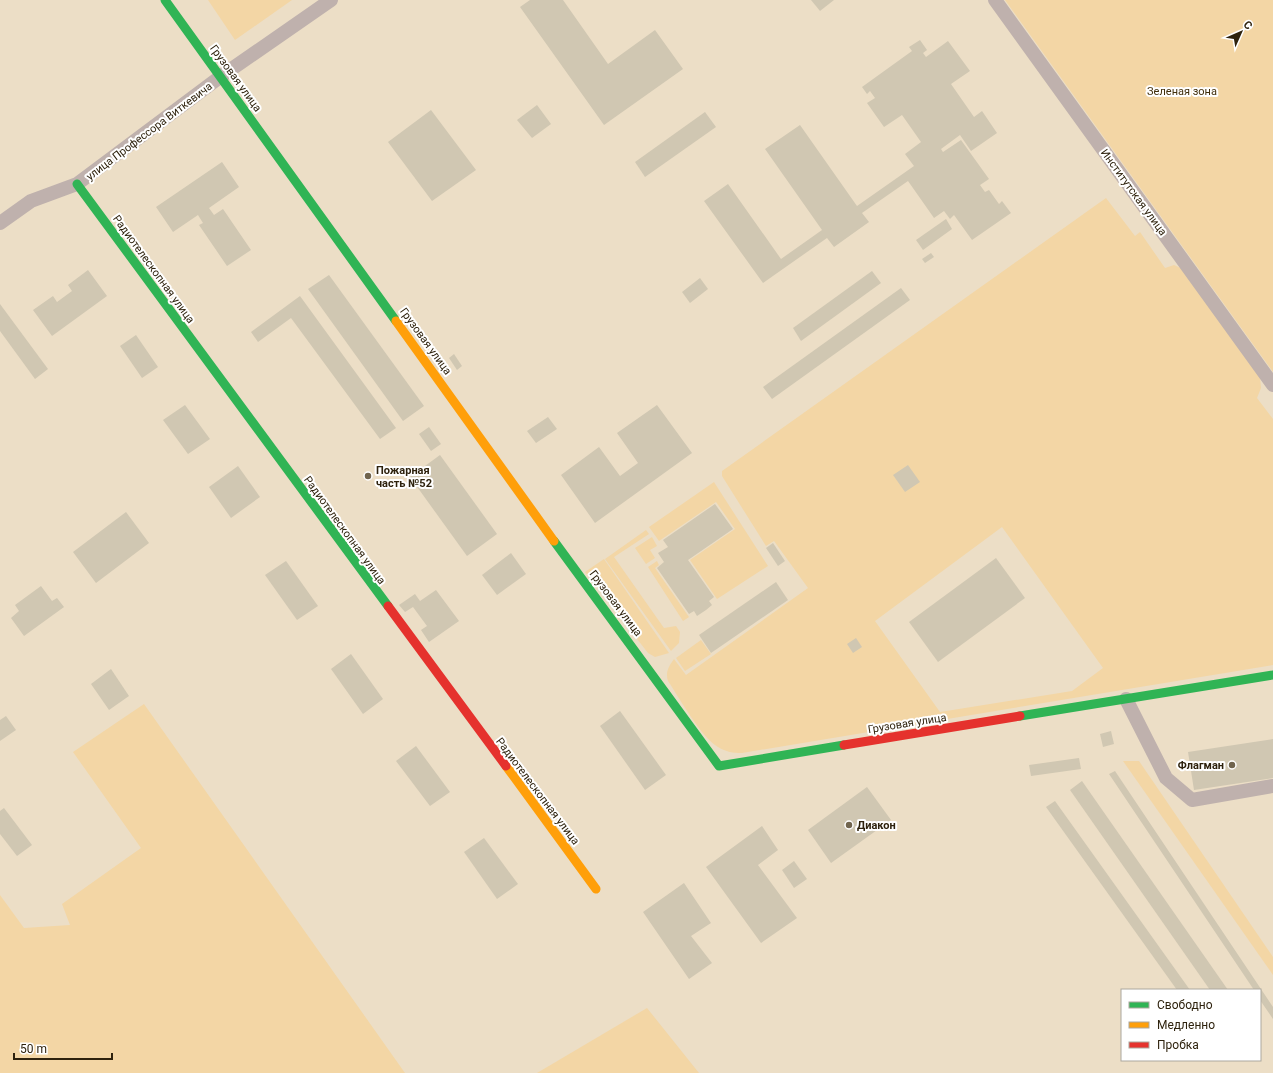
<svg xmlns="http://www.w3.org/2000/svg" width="1273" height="1073" font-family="Roboto,sans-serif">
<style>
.green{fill:#f3d6a5;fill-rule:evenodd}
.building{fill:#d0c7b2}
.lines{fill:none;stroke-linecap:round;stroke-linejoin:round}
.street{stroke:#bfb1ad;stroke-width:14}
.fast{stroke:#30b455;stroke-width:9}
.slow{stroke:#ff9f0a;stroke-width:9}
.jam{stroke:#e5322d;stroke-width:9}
.poi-dot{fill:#70644e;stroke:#fff;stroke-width:1.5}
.labels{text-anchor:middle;stroke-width:4;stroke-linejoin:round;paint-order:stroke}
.street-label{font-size:11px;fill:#2e220d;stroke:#fff}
.park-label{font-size:11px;fill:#402e0b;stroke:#fff}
.poi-label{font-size:11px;font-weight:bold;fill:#2e220d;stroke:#fff;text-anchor:start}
</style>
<rect width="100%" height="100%" fill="#ecdec6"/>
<!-- green -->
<g class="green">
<path d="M208,0h84l-57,40z"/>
<path d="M1005,0h268v372z"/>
<path d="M1106,198l29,38 5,-4 25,36 9,-3 11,5 75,108 1,10 -4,10 16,21v246l-531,88c-9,0 -16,-1 -24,-6 -17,-10 -38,-48 -50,-66 -3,-9 1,-15 6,-22l12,16 122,-87 -34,-47 -8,5 -44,-70v-5zM1002,527l101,141 -31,23 -132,21 -65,-91z"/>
<path d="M714,482l54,84 -51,33 -27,-39 45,-31 -19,-27 -57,39 -10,-14z"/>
<path d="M646,530l3,4 -35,23 50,71 12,-2 4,6 -1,11 -8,8 -66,-92z"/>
<path d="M652,537l5,9 -7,4 5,8 -9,6 -11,-16z"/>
<path d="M604,559l65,94 -14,4 -7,-4 -63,-81z"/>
<path d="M657,561l2,4 -4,3 34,49 -6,4 -35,-54z"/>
<path d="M701,640l10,14 -26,17 -9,-13z"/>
<path d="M144,704l261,369h-405v-178l24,33 46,-3 -8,-21 79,-56 -68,-96z"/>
<path d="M1123,761h16l134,196v18z"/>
<path d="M647,1008l52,65h-162z"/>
</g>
<!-- building -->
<g class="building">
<path d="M530,0h33l45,64 47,-34 28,39 -79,56 -84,-118z"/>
<path d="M811,0h23l-14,11z"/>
<path d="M920,40l7,10 -4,3 3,4 22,-16 22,30 -19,13 23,33 8,-6 15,22 -26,18 -11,-16 -19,14 2,3 18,-12 28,39 -9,6 5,7 4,-2 10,14 3,-3 9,12 -39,27 -18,-25 -4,4 -6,-8 -10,7 -26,-37 -46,32 7,9 -35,25 -7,-9 -64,45 -59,-82 24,-17 53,75 41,-29 -57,-81 35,-24 57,81 57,-40 -9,-12 16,-12 -19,-27 -18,12 -17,-24 8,-5 -5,-7 -3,3 -5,-7 50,-36 -3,-4z"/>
<path d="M537,105l14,19 -19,14 -15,-18z"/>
<path d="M431,110l45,60 -44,31 -44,-59z"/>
<path d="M705,112l11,15 -71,50 -10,-15z"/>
<path d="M222,162l17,25 -30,21 5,7 9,-6 28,41 -24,16 -28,-41 4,-2 -5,-8 -25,17 -17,-25z"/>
<path d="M946,219l6,10 -29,21 -7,-10z"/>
<path d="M931,253l3,4 -9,6 -3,-4z"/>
<path d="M88,270l19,26 -55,40 -19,-26 20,-14 4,6 15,-11 -4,-6z"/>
<path d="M872,271l9,12 -80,58 -8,-13z"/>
<path d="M329,275l95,131 -21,15 -95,-132z"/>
<path d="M700,278l8,11 -18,14 -8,-11z"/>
<path d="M901,288l9,12 -138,99 -9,-12z"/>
<path d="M300,296l96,132 -16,11 -89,-121 -33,24 -7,-10z"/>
<path d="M0,304l48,65 -13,10 -35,-48z"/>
<path d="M136,335l22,32 -16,11 -22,-32z"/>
<path d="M454,354l8,12 -5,4 -8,-12z"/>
<path d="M185,405l25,34 -22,15 -25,-34z"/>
<path d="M657,405l35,48 -97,70 -34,-48 38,-28 21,29 18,-13 -21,-30z"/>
<path d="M548,417l9,12 -21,14 -9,-12z"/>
<path d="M429,427l12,17 -10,7 -12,-17z"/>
<path d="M440,455l57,79 -30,22 -57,-79z"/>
<path d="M908,465l12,17 -15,10 -12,-17z"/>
<path d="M238,466l22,31 -29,21 -22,-31z"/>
<path d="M715,504l18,25 -45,31 26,37 -5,4 3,4 -6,5 -9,6 -3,-5 -5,3 -32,-46 7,-6 -6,-9 10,-6 -5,-7z"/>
<path d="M126,512l23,31 -53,40 -23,-31z"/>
<path d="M773,543l12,18 -7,5 -12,-18z"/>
<path d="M511,553l15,21 -29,21 -15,-20z"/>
<path d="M996,558l29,40 -87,64 -29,-40z"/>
<path d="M286,561l32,45 -21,14 -32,-45z"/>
<path d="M776,582l12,18 -77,53 -12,-18z"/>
<path d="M41,586l11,15 5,-3 7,9 -40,29 -13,-18 8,-7 -4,-6z"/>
<path d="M436,590l23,31 -30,21 -8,-12 6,-4 -14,-19 -8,5 -6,-7 16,-11 5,7z"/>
<path d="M856,638l6,9 -9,6 -6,-9z"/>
<path d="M351,654l32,45 -20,15 -32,-45z"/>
<path d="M111,669l18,27 -20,14 -18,-26z"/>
<path d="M620,711l46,64 -21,15 -45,-64z"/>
<path d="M6,716l10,14 -16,11v-21z"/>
<path d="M1111,731l3,13 -11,3 -3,-13z"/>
<path d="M1273,739v39l-79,12 -6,-38z"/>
<path d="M416,746l34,46 -20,14 -34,-45z"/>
<path d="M1079,758l2,11 -50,7 -2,-11z"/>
<path d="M1115,771l158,236v12l-13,-19v-10h-6l-145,-216z"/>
<path d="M1082,781l146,209h-18l-140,-200z"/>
<path d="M867,787l24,33 -60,43 -23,-33z"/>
<path d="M1055,801l135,189h-13l-131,-183z"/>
<path d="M4,808l28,37 -15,11 -17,-22v-23z"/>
<path d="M762,826l16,24 -20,15 39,53 -36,25 -55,-76z"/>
<path d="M484,838l34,46 -21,15 -33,-47z"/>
<path d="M794,861l13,18 -13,9 -12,-18z"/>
<path d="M684,883l27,40 -20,13 21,27 -23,16 -46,-67z"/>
</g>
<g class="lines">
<!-- street -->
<g class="street">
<path d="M995,0l278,385"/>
<path d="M0,223l31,-22 46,-17 143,-107 111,-77"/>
<path d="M1126,699l40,79 26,22 81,-14"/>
</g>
<!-- fast -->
<g class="fast">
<path d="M165,0l231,321"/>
<path d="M77,184l311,422"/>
<path d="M554,541l165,225 125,-21"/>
<path d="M1020,716l253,-41"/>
</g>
<!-- slow -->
<g class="slow">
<path d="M396,321l158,220"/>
<path d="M506,766l90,123"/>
</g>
<!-- jam -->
<g class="jam">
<path d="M388,606l118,160"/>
<path d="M844,745l176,-29"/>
</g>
</g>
<!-- markers -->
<g class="poi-dot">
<circle cx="368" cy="476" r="4"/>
<circle cx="1232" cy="765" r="4"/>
<circle cx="849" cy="825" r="4"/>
</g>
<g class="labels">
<!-- street labels -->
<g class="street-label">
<text transform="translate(236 78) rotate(54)" y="4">Грузовая улица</text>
<text transform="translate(149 131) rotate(-37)" y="4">улица Профессора Виткевича</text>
<text transform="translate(1134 192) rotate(54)" y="4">Институтская улица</text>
<text transform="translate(154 269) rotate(54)" y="4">Радиотелескопная улица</text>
<text transform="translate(426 341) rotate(54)" y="4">Грузовая улица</text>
<text transform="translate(345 530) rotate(54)" y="4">Радиотелескопная улица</text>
<text transform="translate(616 603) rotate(53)" y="4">Грузовая улица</text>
<text transform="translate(907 723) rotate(-9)" y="4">Грузовая улица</text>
<text transform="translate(538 791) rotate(53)" y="4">Радиотелескопная улица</text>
</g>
<!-- park labels -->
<g class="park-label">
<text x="1182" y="95">Зеленая зона</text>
</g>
<!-- poi labels -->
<g class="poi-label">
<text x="376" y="474">Пожарная<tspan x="376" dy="13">часть №52</tspan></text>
<text x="1224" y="769" text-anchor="end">Флагман</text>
<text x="857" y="829">Диакон</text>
</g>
</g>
<!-- legend -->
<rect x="1121" y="989" width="140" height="72" fill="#ffffff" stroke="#aba79e"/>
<rect x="1129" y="1002" width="20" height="6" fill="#30b455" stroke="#aba79e"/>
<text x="1157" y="1009" font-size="12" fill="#2e220d">Свободно</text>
<rect x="1129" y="1022" width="20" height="6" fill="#ff9f0a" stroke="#aba79e"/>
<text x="1157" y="1029" font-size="12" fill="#2e220d">Медленно</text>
<rect x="1129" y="1042" width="20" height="6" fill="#e5322d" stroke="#aba79e"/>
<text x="1157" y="1049" font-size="12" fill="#2e220d">Пробка</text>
<!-- north arrow -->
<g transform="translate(1241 32) rotate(45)" stroke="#ffffff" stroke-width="3" paint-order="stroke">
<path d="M0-3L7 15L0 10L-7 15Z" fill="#2e220d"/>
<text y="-6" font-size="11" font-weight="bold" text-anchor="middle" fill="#2e220d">С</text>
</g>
<!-- scale -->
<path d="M14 1053v6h98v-6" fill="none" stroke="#2e220d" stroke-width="2"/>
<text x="20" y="1053" font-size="12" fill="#2e220d" stroke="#ffffff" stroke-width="3" paint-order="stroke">50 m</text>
</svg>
